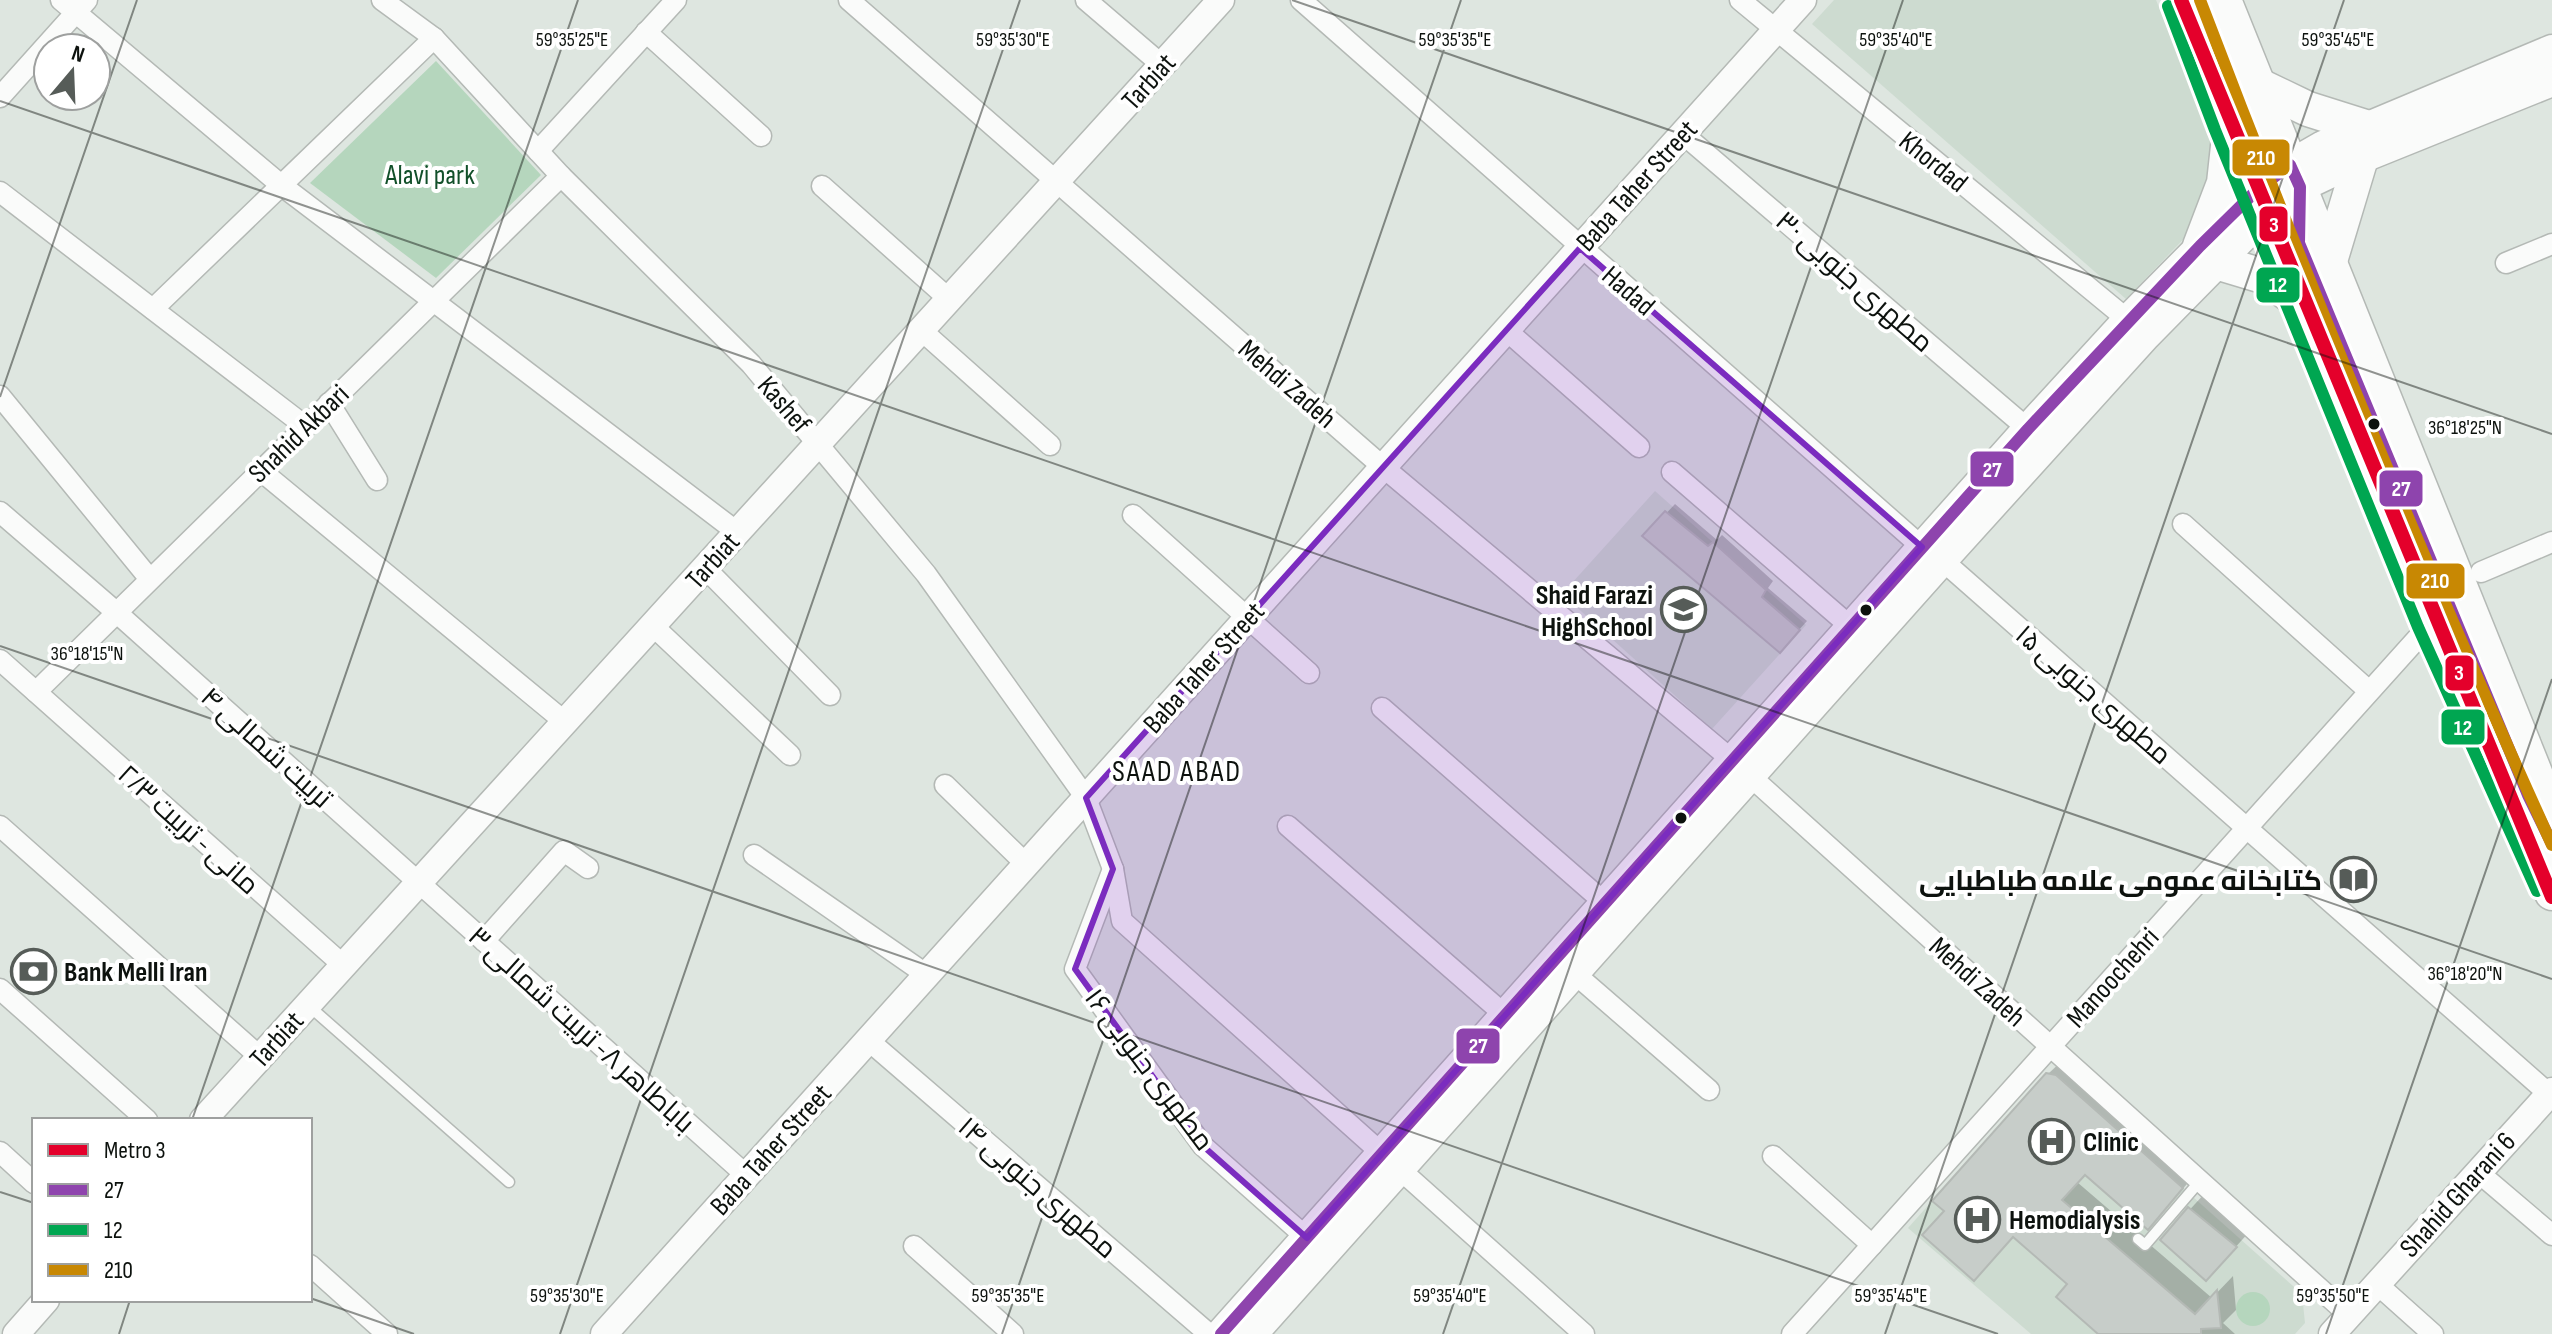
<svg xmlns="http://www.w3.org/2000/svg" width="2552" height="1334" font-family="'Sofia Sans Condensed',Cairo,sans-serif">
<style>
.built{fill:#cddbd0}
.green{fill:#b5d6bd}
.shadow{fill:#0003}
.building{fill:#c7cdc9;stroke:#b4b9b5;stroke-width:2}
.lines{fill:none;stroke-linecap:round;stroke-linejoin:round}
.service-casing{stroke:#b4b9b5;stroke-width:13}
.minor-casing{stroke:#b4b9b5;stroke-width:23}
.tertiary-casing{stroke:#b4b9b5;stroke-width:29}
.secondary-casing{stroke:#b4b9b5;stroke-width:33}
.primary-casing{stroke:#b4b9b5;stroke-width:37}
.service{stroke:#fafbfa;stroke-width:10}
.minor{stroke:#fafbfa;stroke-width:20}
.tertiary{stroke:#fafbfa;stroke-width:26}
.secondary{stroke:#fafbfa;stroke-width:30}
.primary{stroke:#fafbfa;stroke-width:34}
.bus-1-casing{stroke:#fff;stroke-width:18}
.bus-2-casing{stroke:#fff;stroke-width:18}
.bus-3-casing{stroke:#fff;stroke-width:18}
.bus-1{stroke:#8e44ad;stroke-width:12}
.bus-2{stroke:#00a651;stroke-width:12}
.bus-3{stroke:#c88803;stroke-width:12}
.metro-1-casing{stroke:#fff;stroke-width:20}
.metro-1{stroke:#e4002b;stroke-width:14}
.marked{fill:#7b2cbf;fill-opacity:0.2;stroke:#7b2cbf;stroke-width:6;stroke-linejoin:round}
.ticks{fill:none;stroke:#0d120e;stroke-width:2;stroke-opacity:0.45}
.bus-dot{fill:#0d120e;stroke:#fff;stroke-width:3}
.labels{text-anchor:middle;stroke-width:8;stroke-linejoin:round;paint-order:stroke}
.street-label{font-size:28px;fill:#0d120e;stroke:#fff}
.park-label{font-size:28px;fill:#12502a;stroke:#fff}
.poi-label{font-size:28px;font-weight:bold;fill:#0d120e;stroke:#fff;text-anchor:start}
.neighbourhood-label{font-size:30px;letter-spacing:2px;fill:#0d120e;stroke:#fff}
.ticks-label{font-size:20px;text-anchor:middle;fill:#0d120e;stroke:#fff;stroke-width:8;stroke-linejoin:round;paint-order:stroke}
.line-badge{stroke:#fff;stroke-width:3}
.badge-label{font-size:22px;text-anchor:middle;font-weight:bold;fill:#fff}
</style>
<rect width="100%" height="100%" fill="#dee6e0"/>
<!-- built -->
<g class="built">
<path d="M1834,0h322l60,147 -19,78 -71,74 -314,-275z"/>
<path d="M1655,491l151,134 -94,104 -150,-135z"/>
<path d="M2046,1073l10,2 246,219 3,29 -10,11h-264l-123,-106z"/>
</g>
<!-- green -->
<g class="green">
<path d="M436,61l105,114 -105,103 -126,-95z"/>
<circle cx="2253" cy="1309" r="17"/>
</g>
<!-- shadow -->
<g class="shadow">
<path d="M1675,504l42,36 5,-5 51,46 -5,7 39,33 -19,21 -143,-106z"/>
<path d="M2065,1058l133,113 -34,40 -78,-38 -9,9 135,116 21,-22 3,34 -13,13 12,11h-134l-31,-51 -56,-48 -68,-24 102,-137z"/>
<path d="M2206,1192l45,38 -29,32 -60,-22z"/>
</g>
<!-- building -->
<g class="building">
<path d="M1665,511l43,35 5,-4 53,48 -4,7 38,33 -20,23 -138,-117z"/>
<path d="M2046,1073l10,2 127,113 -35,42 -63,-55 -23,25 133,114 22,-24 4,38 -20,1v5h-103l-42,-37 11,-13 -54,-47 -39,44 -52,-46 22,-24 -12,-10z"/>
<path d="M2188,1207l49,40 -31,34 -46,-41z"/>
</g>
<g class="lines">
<defs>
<g id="service">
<path d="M2299,222v21l154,372"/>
<path d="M2539,817l13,27"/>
<path d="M309,1006l200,176"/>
<path d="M2138,1239l7,6 55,-64"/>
</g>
<g id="minor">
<path d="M61,0l220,185 456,347"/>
<path d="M382,0l52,38 127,138 190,188 175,210 160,224 27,71 9,52 462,413"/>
<path d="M849,0l534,467 349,293"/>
<path d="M1086,0l76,65"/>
<path d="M1301,0l621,547"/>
<path d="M1740,0l388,320"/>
<path d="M646,32l115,104"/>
<path d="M0,97l87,-97"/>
<path d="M1683,134l345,295"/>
<path d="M538,151l138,-151"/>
<path d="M822,186l127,113"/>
<path d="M0,192l305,234"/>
<path d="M2506,263l46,-19"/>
<path d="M153,309l281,-271"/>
<path d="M921,330l129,115"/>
<path d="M1506,330l133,117"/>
<path d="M0,396l149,182"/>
<path d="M329,403l48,77"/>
<path d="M260,470l305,252"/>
<path d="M1672,472l179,155"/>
<path d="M0,512l116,100 630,563"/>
<path d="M1133,515l176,158"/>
<path d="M2183,524l186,167"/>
<path d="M1942,560l606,533"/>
<path d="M705,568l125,127"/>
<path d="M2481,572l71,-30"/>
<path d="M652,625l138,130"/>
<path d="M0,660l343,305"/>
<path d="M36,692l525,-516"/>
<path d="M1382,708l223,195"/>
<path d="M1750,776l599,539"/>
<path d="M945,785l81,79"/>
<path d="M0,826l260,231"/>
<path d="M1288,826l217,189"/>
<path d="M754,855l173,120"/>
<path d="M1113,869l-38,100 128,177 104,92"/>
<path d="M484,941l80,-90 24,17"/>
<path d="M1574,973l135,117"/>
<path d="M0,989l147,131"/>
<path d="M868,1040l341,294"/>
<path d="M0,1152l34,31"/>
<path d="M1773,1156l99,89"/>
<path d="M2478,1172l74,63"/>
<path d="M914,1246l99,88"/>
<path d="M310,1265l77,69"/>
<path d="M2377,1284l56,50"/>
<path d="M1792,1334l641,-713"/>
</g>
<g id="tertiary">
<path d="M203,1120l1018,-1120"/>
<path d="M16,1334l30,-34"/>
<path d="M604,1334l1199,-1334"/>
<path d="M2332,1334l220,-243"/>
</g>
<g id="secondary">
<path d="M1221,1334l807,-905 100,-109 129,-130 33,-25 33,-19 229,-96"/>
<path d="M1252,1334l690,-774 203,-224 121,-123 34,-26 61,-29 191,-77"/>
</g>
<g id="primary">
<path d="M2183,0l47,124 203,497 119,272"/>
<path d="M2224,0l328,815"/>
<path d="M2258,85l50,24 57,18"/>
<path d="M2200,246l24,-63 6,-55"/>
<path d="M2330,261l31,-103"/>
<path d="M2216,262l50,15 37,28"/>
</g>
</defs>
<!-- service casing -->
<use href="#service" class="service-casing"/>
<!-- minor casing -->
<use href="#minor" class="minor-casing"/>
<!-- tertiary casing -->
<use href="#tertiary" class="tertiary-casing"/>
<!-- secondary casing -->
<use href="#secondary" class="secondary-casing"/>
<!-- primary casing -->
<use href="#primary" class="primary-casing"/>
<!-- service -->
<use href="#service" class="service"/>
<!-- minor -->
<use href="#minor" class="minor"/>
<!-- tertiary -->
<use href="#tertiary" class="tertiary"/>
<!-- secondary -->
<use href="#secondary" class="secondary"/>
<!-- primary -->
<use href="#primary" class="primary"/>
<defs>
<path id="bus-1" d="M1221,1334l807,-905 172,-183 57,-56 33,-25 10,22 -1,56 229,552 24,49"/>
<path id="bus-2" d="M2168,6l47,124 203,497 119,264"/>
<path id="bus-3" d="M2200,0c108,285 226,567 352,845"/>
</defs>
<!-- bus-1 casing -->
<use href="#bus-1" class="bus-1-casing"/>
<!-- bus-2 casing -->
<use href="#bus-2" class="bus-2-casing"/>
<!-- bus-3 casing -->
<use href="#bus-3" class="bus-3-casing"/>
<!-- bus-1 -->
<use href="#bus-1" class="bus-1"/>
<!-- bus-2 -->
<use href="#bus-2" class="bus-2"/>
<!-- bus-3 -->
<use href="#bus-3" class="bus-3"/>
<defs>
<path id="metro-1" d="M2181,0l371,897"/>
</defs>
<!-- metro-1 casing -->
<use href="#metro-1" class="metro-1-casing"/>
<!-- metro-1 -->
<use href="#metro-1" class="metro-1"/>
</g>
<!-- marked area -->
<path class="marked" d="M1580,248l342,299 -615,691 -104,-92 -128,-177 38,-100 -27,-71z"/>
<!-- ticks -->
<path class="ticks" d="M1292,0l1260,434M0,101l2552,878M0,397l137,-397M0,646l1998,688M192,1120l386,-1120M0,1192l34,11M310,1298l104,36M119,1334l11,-34M560,1334l460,-1334M1002,1334l459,-1334M1443,1334l460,-1334M1885,1334l459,-1334M2326,1334l226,-655"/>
<!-- icons -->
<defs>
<symbol id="school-ring" viewBox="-11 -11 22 22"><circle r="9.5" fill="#fff" stroke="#565c58" stroke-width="1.5"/><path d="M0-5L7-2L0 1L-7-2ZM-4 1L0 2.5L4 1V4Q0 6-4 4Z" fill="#565c58"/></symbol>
<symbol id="library-ring" viewBox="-11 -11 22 22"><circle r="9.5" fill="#fff" stroke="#565c58" stroke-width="1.5"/><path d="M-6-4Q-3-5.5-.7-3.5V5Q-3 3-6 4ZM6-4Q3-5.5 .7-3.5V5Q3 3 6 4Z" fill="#565c58"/></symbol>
<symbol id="bank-ring" viewBox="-11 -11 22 22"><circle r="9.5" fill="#fff" stroke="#565c58" stroke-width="1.5"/><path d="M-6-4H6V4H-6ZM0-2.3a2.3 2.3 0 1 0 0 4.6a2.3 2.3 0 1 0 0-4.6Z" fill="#565c58"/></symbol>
<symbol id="hospital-ring" viewBox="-11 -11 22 22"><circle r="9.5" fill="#fff" stroke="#565c58" stroke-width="1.5"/><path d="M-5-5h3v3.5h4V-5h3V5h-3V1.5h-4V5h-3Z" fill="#565c58"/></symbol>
</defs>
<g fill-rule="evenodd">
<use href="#school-ring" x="1658" y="584" width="51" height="51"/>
<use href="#library-ring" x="2328" y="854" width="51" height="51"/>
<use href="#bank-ring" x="8" y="946" width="51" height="51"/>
<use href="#hospital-ring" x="2026" y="1116" width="51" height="51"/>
<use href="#hospital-ring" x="1952" y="1194" width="51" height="51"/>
</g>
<!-- markers -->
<g class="bus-dot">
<circle cx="2374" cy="424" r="7"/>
<circle cx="1866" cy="610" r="7"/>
<circle cx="1681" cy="818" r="7"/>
</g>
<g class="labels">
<!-- street labels -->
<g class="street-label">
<text transform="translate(1148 81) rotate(-48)" y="10">Tarbiat</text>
<text transform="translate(1934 161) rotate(39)" y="10">Khordad</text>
<text transform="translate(1636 185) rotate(-48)" y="10">Baba Taher Street</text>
<text transform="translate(1855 281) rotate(41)" y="10">مطهری جنوبی ۳۰</text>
<text transform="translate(1629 290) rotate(41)" y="10">Hadad</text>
<text transform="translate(1288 383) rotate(41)" y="10">Mehdi Zadeh</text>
<text transform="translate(785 404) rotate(49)" y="10">Kashef</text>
<text transform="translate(298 433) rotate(-44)" y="10">Shahid Akbari</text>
<text transform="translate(712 560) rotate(-48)" y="10">Tarbiat</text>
<text transform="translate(1203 667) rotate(-48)" y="10">Baba Taher Street</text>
<text transform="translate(2094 694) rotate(41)" y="10">مطهری جنوبی ۱۵</text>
<text transform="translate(267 747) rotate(42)" y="10">تربیت شمالی ۴</text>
<text transform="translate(189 829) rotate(42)" y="10">مانی - تربیت ۲/۳</text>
<text transform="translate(2112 977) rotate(-48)" y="10">Manoochehri</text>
<text transform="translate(1978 981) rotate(42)" y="10">Mehdi Zadeh</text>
<text transform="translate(582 1029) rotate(42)" y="10">باباطاهر ۸- تربیت شمالی ۳</text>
<text transform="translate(276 1039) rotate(-48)" y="10">Tarbiat</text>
<text transform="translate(1150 1069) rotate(53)" y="10">مطهری جنوبی ۱۶</text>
<text transform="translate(770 1149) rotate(-48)" y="10">Baba Taher Street</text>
<text transform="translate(1038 1187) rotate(41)" y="10">مطهری جنوبی ۱۴</text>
<text transform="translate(2457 1194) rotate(-48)" y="10">Shahid Gharani 6</text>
</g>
<!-- park labels -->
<g class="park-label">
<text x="430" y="184">Alavi park</text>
</g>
<!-- poi labels -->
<g class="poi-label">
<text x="1653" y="604" text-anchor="end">Shaid Farazi<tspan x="1653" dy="32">HighSchool</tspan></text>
<text x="2322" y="890" text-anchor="end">کتابخانه عمومی علامه طباطبایی</text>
<text x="64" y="981">Bank Melli Iran</text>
<text x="2083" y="1151">Clinic</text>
<text x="2009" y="1229">Hemodialysis</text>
</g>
<!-- neighbourhood labels -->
<g class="neighbourhood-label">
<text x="1177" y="781">SAAD ABAD</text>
</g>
</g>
<g class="ticks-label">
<text x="572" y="46">59°35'25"E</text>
<text x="1013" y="46">59°35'30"E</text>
<text x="1455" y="46">59°35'35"E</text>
<text x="1896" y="46">59°35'40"E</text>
<text x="2338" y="46">59°35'45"E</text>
<text x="2465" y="434">36°18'25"N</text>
<text x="87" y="660">36°18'15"N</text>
<text x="2465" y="980">36°18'20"N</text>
<text x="567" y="1302">59°35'30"E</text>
<text x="1008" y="1302">59°35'35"E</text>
<text x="1450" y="1302">59°35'40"E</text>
<text x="1891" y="1302">59°35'45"E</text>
<text x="2333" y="1302">59°35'50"E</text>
</g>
<g class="line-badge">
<rect x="2231" y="138" width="60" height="39" rx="8" fill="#c88803"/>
<rect x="2258" y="205" width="31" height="38" rx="8" fill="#e4002b"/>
<rect x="2255" y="266" width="46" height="38" rx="8" fill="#00a651"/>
<rect x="1969" y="450" width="46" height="38" rx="8" fill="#8e44ad"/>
<rect x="2378" y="469" width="46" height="39" rx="8" fill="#8e44ad"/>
<rect x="2405" y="562" width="61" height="38" rx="8" fill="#c88803"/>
<rect x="2444" y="654" width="31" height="38" rx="8" fill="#e4002b"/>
<rect x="2440" y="708" width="46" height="38" rx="8" fill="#00a651"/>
<rect x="1455" y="1027" width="46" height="38" rx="8" fill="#8e44ad"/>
</g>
<g class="badge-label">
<text x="2261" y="165">210</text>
<text x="2274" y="232">3</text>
<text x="2278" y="292">12</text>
<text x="1992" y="477">27</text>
<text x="2401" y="496">27</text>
<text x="2435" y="588">210</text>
<text x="2459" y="680">3</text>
<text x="2463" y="735">12</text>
<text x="1478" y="1053">27</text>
</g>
<!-- legend -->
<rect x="32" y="1118" width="280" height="184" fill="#ffffff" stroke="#9ea09f" stroke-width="2"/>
<rect x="48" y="1144" width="40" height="12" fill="#e4002b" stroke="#9ea09f" stroke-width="2"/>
<text x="104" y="1158" font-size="24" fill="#0d120e">Metro 3</text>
<rect x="48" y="1184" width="40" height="12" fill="#8e44ad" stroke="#9ea09f" stroke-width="2"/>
<text x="104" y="1198" font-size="24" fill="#0d120e">27</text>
<rect x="48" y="1224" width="40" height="12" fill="#00a651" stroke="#9ea09f" stroke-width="2"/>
<text x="104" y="1238" font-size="24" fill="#0d120e">12</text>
<rect x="48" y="1264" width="40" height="12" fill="#c88803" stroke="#9ea09f" stroke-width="2"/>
<text x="104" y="1278" font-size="24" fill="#0d120e">210</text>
<!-- north arrow -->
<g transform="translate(72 72) rotate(19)"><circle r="38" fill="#ffffff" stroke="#9ea09f" stroke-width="2"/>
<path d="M0-6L14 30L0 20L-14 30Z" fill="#565c58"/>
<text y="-12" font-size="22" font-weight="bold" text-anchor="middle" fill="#0d120e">N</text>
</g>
</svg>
